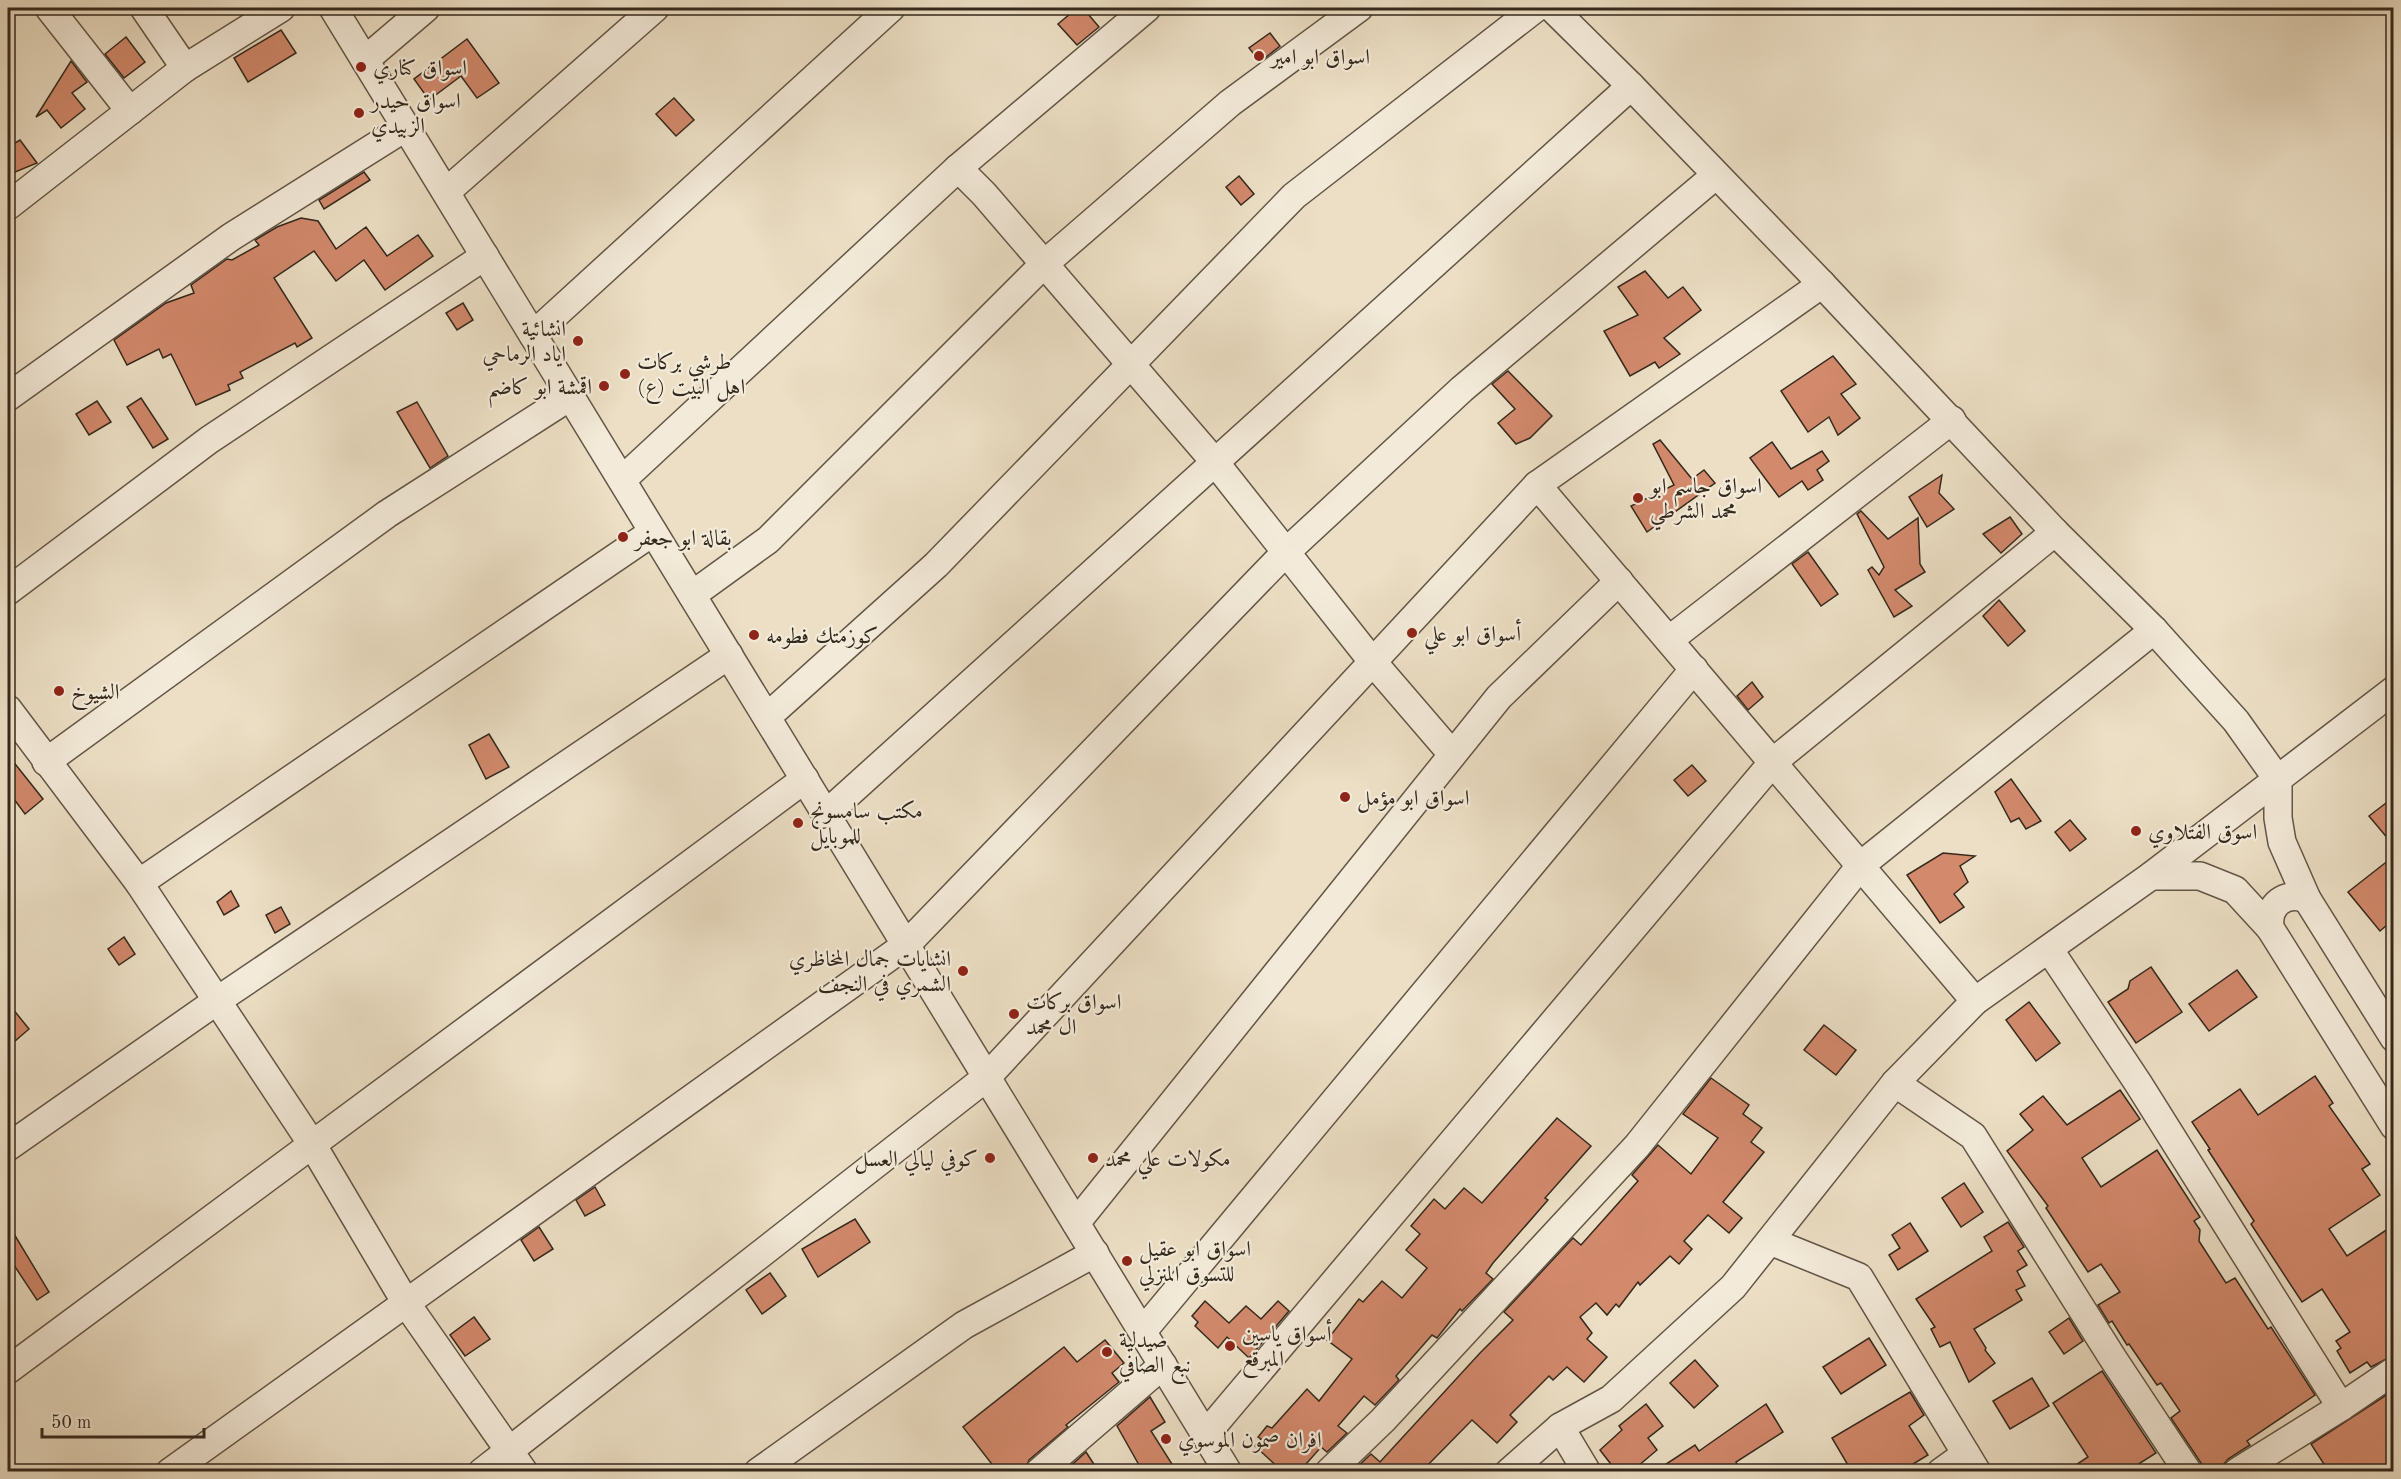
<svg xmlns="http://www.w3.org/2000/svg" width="2401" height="1479" font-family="'Old Standard TT',Amiri,serif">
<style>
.building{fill:#d2896c;stroke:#34291d;stroke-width:1.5}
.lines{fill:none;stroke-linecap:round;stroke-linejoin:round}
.minor-casing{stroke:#625647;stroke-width:30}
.minor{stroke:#f3ead9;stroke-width:27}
.poi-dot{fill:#8f2418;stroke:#f3ead9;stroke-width:2}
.labels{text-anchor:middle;stroke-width:4.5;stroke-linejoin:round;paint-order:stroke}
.poi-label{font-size:22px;fill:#34291d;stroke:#f3ead9;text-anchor:start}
</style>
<rect width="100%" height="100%" fill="#ecdfc5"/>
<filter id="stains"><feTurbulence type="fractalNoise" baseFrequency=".00333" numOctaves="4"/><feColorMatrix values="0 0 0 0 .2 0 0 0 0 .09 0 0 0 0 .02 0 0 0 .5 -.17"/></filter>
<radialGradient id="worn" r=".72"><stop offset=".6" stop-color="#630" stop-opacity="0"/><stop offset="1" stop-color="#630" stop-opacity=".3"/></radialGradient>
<!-- building -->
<g class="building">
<path d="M1077,8h6l16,19 -22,18 -19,-21z"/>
<path d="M281,30l15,23 -48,29 -14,-24z"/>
<path d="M1270,33l10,13 -20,16 -11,-14z"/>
<path d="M126,37l19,25 -21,16 -19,-24z"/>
<path d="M467,39l32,44 -22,15 -16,-22 -32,24 -15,-21z"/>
<path d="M71,61l16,21 -15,11 13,16 -24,19 -14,-18 -11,7z"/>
<path d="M674,98l20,22 -18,16 -20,-22z"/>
<path d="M20,140l17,23 -29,12v-28z"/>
<path d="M364,172l6,8 -46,29 -5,-9z"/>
<path d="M1239,176l15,18 -13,11 -15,-18z"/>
<path d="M301,218l17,3 18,28 30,-22 21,29 31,-21 15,21 -48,34 -21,-30 -28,21 -22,-30 -40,27 38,60 -15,9 -2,-4 -55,29 3,6 -15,7 2,5 -34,15 -25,-51 -8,4 -4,-9 -32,16 -13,-25 52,-37 28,-10 -3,-8 36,-26 5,1 27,-15 -4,-5 22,-13z"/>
<path d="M1645,271l23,27 15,-11 18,23 -37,28 16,16 -21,14 -4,-6 -25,14 -26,-45 34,-16 -20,-28z"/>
<path d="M463,303l10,17 -16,10 -11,-17z"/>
<path d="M1833,356l23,28 -15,10 19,24 -22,17 -9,-18 -21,15 -27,-41z"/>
<path d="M1508,371l44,45 -22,22 -14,6 -18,-21 17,-14 -23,-25z"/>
<path d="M141,398l27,41 -15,9 -26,-41z"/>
<path d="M97,401l14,21 -22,13 -13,-21z"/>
<path d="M417,402l31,54 -18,12 -33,-56z"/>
<path d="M1660,440l32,39 12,-9 11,13 -68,49 -16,-26 43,-21 -21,-41z"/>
<path d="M1772,442l19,27 31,-18 7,10 -12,9 6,10 -15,10 -6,-9 -23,16 -29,-39z"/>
<path d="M1942,475l-3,18 15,16 -27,18 -18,-30z"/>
<path d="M1861,511l27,28 30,-21 2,46 5,8 -30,18 17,16 -18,11 -26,-47 4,-3 7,8 5,-8 -27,-53z"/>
<path d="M2010,517l12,17 -21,19 -18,-19z"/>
<path d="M1808,552l30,42 -17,12 -29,-42z"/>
<path d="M1999,600l26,31 -17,15 -25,-30z"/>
<path d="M1752,682l11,15 -15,13 -11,-14z"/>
<path d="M489,734l20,33 -23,12 -17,-34z"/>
<path d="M8,755l35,44 -18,15 -17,-23z"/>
<path d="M1692,765l14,16 -18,15 -14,-16z"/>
<path d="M2011,779l30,42 -15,8 -7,-11 -8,4 -16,-30z"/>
<path d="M2394,797v49l-25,-30z"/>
<path d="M2070,820l16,19 -16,12 -15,-19z"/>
<path d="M1943,853l32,3 -15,10 8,16 -14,12 10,13 -24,16 -33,-48z"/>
<path d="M2394,856v63l-14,12 -32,-39z"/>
<path d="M231,891l8,15 -15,9 -7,-13z"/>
<path d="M281,907l9,17 -15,9 -9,-18z"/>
<path d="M124,937l11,17 -16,11 -11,-16z"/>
<path d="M2151,967l31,45 -46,31 -28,-41 20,-13 2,-8z"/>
<path d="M2237,970l20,27 -48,34 -20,-27z"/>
<path d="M2029,1002l31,41 -24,18 -30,-41z"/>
<path d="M8,1003l21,26 -21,18z"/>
<path d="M1824,1025l32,25 -20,25 -32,-25z"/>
<path d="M2315,1076l18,27 -4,3 41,58 -8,5 18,26 -51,34 18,27 47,-31v130l-23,12 -4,-5 -17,11 -13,-22 4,-3 -5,-7 14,-9 -28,-43 -20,13 -51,-78 3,-3 -46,-71 2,-1 -18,-27 48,-33 18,26z"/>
<path d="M1711,1078l38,27 -6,9 19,14 -11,14 13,10 -41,50 19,16 -13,15 -21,-18 -24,26 8,8 -13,15 -9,-8 -30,29 -2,-3 -19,25 -3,-3 -9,11 -11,-12 -16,14 12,16 -5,6 20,18 -23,25 -17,-15 -14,13 -4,-4 -39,39 7,7 -20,21 -25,-23 -51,52h-69l19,-18 9,8 100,-109 33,-33 -9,-8 69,-74 8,7 57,-64 -6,-6 26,-30 33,29 27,-36 -35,-24z"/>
<path d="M2120,1090l20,29 -58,39 19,29 56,-37 43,67 -6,4 6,9 -1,11 27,42 9,-5 33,51 3,-2 44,68 -68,46 3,4 -22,14 -5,6 -2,7h-14l-36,-54 9,-7 -19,-28 -4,2 -28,-41 -2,1 -15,-24 -3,2 -11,-18 22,-13 -19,-28 -13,8 -42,-64 2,-2 -41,-55 26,-21 -13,-16 23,-18 24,29z"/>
<path d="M1557,1118l34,28 -46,52 3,2 -55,63 -7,10 7,6 -31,32 -2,-2 -23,29 -5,-3 -36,41 3,4 -24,25 -11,-9 -26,30 9,7 -20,19 -6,-5 -22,25h-16l-28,-26 6,-7 -3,-2 9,-11 5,2 35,-39 12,12 33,-42 -25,-19 32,-41 4,3 19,-21 20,17 25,-30 -21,-18 14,-16 -9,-8 23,-27 11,10 19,-21 18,15z"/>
<path d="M1964,1183l19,29 -22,15 -19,-29z"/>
<path d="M595,1187l10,18 -20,11 -9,-16z"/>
<path d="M855,1219l15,23 -52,35 -16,-28z"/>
<path d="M2008,1222l16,25 -6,4 9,14 -10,6 8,15 -9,4 6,10 -48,29 12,19 -1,2 10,13 -26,19 -19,-40 -10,5 -9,-18 4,-2 -19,-28 76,-48 -8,-14z"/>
<path d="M1910,1223l18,28 -30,19 -9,-15 11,-7 -8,-13z"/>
<path d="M8,1224l41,68 -12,8 -29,-44z"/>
<path d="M539,1227l14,22 -19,12 -13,-21z"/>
<path d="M770,1273l16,23 -24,18 -16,-24z"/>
<path d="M1205,1301l24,22 17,-17 15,13 17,-18 11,10 -40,47 -22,-21 -9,11 -23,-22 3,-4 -6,-6z"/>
<path d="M474,1317l16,22 -25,17 -15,-21z"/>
<path d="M2069,1318l14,23 -19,13 -15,-22z"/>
<path d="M1869,1338l17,27 -45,29 -18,-27z"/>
<path d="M1105,1340l19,23 -12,10 7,9 -53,43 2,2 -39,33 -5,12h-26l-35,-45 101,-80 13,15z"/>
<path d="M1695,1360l23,26 -24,22 -24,-25z"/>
<path d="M2102,1371l54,82 -30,19h-61l23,-15 -35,-54z"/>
<path d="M2032,1378l17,28 -39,23 -17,-28z"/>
<path d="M2394,1390v82h-65l-18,-28z"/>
<path d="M1910,1392l14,23 -15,11 19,29 -28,17h-48l-20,-34z"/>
<path d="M1150,1397l15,25 -14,9 26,41h-34l-26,-46z"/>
<path d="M1646,1404l17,22 -15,12 9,12 -26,22h-14l-17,-22 22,-20 -3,-4z"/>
<path d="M1766,1404l17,28 -47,30 5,10h-87l41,-27 4,6z"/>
<path d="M1086,1452l13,20h-35z"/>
</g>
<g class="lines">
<defs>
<g id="minor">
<path d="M49,8l81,103"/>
<path d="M144,8l41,60"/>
<path d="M333,8l895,1464"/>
<path d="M1552,8l79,78 191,198 233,248 99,98 82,91 42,59v38l4,24 25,57 87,139"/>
<path d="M365,60l61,-52"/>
<path d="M958,168l189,-160"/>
<path d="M446,192l209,-184"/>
<path d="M8,206l177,-138 96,-60"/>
<path d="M533,335l358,-327"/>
<path d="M8,397l223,-160 175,-110"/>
<path d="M622,480l336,-312 26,26 230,267 158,200 80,93"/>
<path d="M1537,485l285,-201"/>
<path d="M8,591l201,-151 276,-184"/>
<path d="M692,595l76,-55 275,-275 187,-162 129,-95"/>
<path d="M1669,640l283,-220"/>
<path d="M8,709l131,174 173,261 94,159 118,169"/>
<path d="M767,717l169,-152 358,-369 242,-188"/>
<path d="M46,762l341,-248 184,-118"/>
<path d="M826,814l805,-728"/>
<path d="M2151,876h49l35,14 35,38 124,198"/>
<path d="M139,883l514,-351"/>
<path d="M2270,928c-3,-24 16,-37 37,-29"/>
<path d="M2049,949l89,134 203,324"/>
<path d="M1895,1083l78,53 139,221 76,115"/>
<path d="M8,1147l210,-147 511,-345"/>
<path d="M1076,1223l423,-526 120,-116"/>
<path d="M1770,1241l89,36 118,195"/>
<path d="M1143,1331l551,-662"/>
<path d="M8,1370l797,-591"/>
<path d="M1560,1427l27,45"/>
<path d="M1206,1434l567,-672 282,-230"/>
<path d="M170,1472l736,-527 379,-392 177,-164 254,-214"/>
<path d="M482,1472l505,-395 550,-592 438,516"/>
<path d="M758,1472l206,-147 131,-72"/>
<path d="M1039,1472l124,-107"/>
<path d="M1329,1472l54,-52 254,-274 224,-281 293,-235"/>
<path d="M1509,1472l51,-45 51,-28 122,-112 162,-204 80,-82 176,-125 243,-186"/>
<path d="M1941,1472l25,-18"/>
<path d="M2237,1472l104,-65 53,-36"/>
</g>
</defs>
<!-- minor casing -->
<use href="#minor" class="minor-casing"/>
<!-- minor -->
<use href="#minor" class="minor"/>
</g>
<!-- markers -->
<g class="poi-dot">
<circle cx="1259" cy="56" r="6"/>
<circle cx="361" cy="67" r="6"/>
<circle cx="359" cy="113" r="6"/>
<circle cx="578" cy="341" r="6"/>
<circle cx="625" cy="374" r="6"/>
<circle cx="604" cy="386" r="6"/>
<circle cx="1638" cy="498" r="6"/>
<circle cx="623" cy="537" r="6"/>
<circle cx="1412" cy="633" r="6"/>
<circle cx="754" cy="635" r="6"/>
<circle cx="59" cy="691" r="6"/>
<circle cx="1345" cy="797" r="6"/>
<circle cx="798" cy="823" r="6"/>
<circle cx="2136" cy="831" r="6"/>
<circle cx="963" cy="971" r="6"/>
<circle cx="1014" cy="1014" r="6"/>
<circle cx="990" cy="1158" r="6"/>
<circle cx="1093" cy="1158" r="6"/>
<circle cx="1127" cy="1261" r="6"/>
<circle cx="1230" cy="1346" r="6"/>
<circle cx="1107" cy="1352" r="6"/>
<circle cx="1166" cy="1439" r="6"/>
</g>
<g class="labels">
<!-- poi labels -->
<g class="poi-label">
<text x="1271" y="64">اسواق ابو امير</text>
<text x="373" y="75">اسواق كناري</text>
<text x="371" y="108">اسواق حيدر<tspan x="371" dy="25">الزبيدي</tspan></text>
<text x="566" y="336" text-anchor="end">انشائية<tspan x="566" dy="25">اياد الرماحي</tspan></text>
<text x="637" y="369">طرشي بركات<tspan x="637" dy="25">اهل البيت (ع)</tspan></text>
<text x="592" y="394" text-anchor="end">اقمشة ابو كاضم</text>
<text x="1650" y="493">اسواق جاسم ابو<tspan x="1650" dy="25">محمد الشرطي</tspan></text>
<text x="635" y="545">بقالة ابو جعفر</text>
<text x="1424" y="641">أسواق ابو علي</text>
<text x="766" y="643">كوزمتك فطومه</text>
<text x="71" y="699">الشيوخ</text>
<text x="1357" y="805">اسواق ابو مؤمل</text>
<text x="810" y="818">مكتب سامسونج<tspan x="810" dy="25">للموبايل</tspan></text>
<text x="2148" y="839">اسوق الفتلاوي</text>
<text x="951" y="966" text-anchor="end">انشايات جمال المخاظري<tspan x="951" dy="25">الشمري في النجف</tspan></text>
<text x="1026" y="1009">اسواق بركات<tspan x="1026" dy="25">ال محمد</tspan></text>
<text x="978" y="1166" text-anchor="end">كوفي ليالي العسل</text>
<text x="1105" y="1166">مكولات علي محمد</text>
<text x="1139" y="1256">اسواق ابو عقيل<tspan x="1139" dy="25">للتسوق المنزلي</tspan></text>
<text x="1242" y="1341">أسواق ياسين<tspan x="1242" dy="25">المبرقع</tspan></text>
<text x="1119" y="1347">صيدلية<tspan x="1119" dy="25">نبع الصافي</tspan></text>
<text x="1178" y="1447">افران صمون الموسوي</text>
</g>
</g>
<!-- margin -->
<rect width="2401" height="1479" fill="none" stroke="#ecdfc5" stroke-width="30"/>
<rect x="9" y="9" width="2383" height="1461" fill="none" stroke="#34291d" stroke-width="3"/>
<rect x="15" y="15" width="2371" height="1449" fill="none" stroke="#34291d" stroke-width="1.5"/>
<!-- scale -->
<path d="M42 1428v9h162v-9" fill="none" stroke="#34291d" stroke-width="3"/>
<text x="51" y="1428" font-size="18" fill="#34291d" stroke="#f3ead9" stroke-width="4.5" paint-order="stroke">50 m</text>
<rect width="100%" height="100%" filter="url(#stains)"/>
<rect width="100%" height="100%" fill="url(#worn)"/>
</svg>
